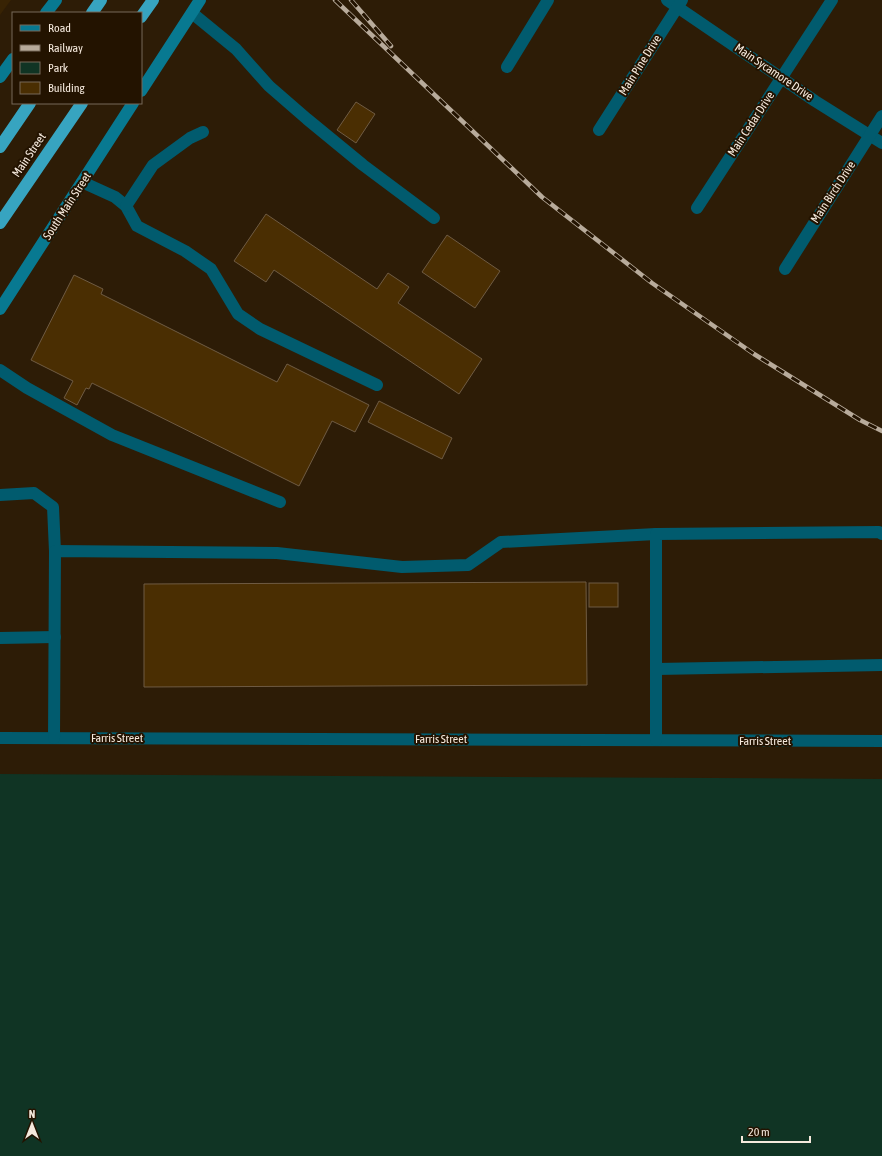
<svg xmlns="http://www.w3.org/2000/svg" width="882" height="1156" font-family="'Asap Condensed',sans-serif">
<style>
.built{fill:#382304}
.green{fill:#103424}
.building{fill:#4a2e02;stroke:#6f5b43}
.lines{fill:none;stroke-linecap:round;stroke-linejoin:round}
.lane{stroke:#015b6e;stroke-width:12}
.secondary{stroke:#087991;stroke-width:12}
.highway{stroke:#37a4c0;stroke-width:12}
.rail-casing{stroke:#b8ab9b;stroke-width:4.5}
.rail{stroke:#231300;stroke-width:3;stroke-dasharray:9;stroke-linecap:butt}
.labels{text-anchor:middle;stroke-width:4;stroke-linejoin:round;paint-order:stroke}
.street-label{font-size:12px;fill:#f5e9dc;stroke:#231300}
</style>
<rect width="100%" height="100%" fill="#2d1c06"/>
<!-- built -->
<path class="built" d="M0,0h11l-11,15z"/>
<!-- green -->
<path class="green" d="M0,774l882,5v377h-882z"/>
<!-- building -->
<g class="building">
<path d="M356,102l19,12 -19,29 -19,-13z"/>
<path d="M266,214l111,75 11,-16 21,14 -11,16 84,56 -23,35 -185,-124 -8,12 -32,-21z"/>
<path d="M447,235l53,36 -25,37 -53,-36z"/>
<path d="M74,275l29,14 -2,5 176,88 10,-18 82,41 -14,27 -23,-11 -33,65 -207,-103 -3,6 -3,-1 -9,17 -13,-7 9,-17 -42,-21z"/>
<path d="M379,401l73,37 -10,21 -74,-37z"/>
<path d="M586,582l1,103 -443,2v-103z"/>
<rect x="589" y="583" width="29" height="24"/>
</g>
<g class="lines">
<!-- lane -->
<g class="lane">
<path d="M667,0l148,101 67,42"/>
<path d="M192,13l44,36 33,37 38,33 56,46 71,53"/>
<path d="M507,67l41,-67"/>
<path d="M599,130l83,-130"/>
<path d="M82,182l33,15 11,9 11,20 48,25 26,18 27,45 22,15 117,56"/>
<path d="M126,206l27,-41 37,-27 13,-6"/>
<path d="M697,208l135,-208"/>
<path d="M785,269l97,-153"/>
<path d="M0,370l27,18 85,47 168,67"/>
<path d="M0,495l34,-2 19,14 2,44"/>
<path d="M0,638l55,-1"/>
<path d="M657,669l225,-4"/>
<path d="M0,738l882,3"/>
<path d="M54,738l1,-187 222,2 125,14 66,-2 33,-23 155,-8"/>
<path d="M656,740v-206l223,-2 3,2"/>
</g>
<!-- secondary -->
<g class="secondary">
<path d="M46,13l10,-13"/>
<path d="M0,77l13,-18"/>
<path d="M141,91l59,-91"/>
<path d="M0,309l133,-206"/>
</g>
<!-- highway -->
<g class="highway">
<path d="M92,13l9,-13"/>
<path d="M141,17l12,-17"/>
<path d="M0,147l30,-44"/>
<path d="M0,223l82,-120"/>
</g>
<defs>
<g id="rail">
<path d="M335,0l207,197 110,86 102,71 106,66 22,11"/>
<path d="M351,0l40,46"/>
</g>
</defs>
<!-- rail casing -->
<use href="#rail" class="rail-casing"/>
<!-- rail -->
<use href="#rail" class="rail"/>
</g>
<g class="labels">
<!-- street labels -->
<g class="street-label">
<text transform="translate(640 65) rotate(-58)" y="4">Main Pine Drive</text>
<text transform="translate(774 72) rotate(34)" y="4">Main Sycamore Drive</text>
<text transform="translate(751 124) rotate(-57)" y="4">Main Cedar Drive</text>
<text transform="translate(29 155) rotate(-56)" y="4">Main Street</text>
<text transform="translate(833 192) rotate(-57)" y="4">Main Birch Drive</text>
<text transform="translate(67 206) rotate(-57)" y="4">South Main Street</text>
<text x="117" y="742">Farris Street</text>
<text x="441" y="743">Farris Street</text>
<text x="765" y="745">Farris Street</text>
</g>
</g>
<!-- legend -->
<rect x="12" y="12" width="130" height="92" fill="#231300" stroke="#776958"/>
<rect x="20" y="25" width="20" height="6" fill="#087991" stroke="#776958"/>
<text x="48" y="32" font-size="12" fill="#f5e9dc">Road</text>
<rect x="20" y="45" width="20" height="6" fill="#b8ab9b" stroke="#776958"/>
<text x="48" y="52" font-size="12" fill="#f5e9dc">Railway</text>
<rect x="20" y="62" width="20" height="12" fill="#103424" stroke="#776958"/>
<text x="48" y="72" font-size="12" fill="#f5e9dc">Park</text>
<rect x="20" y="82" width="20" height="12" fill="#4a2e02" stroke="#776958"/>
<text x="48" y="92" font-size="12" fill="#f5e9dc">Building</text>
<!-- north arrow -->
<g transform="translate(32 1124)" stroke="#231300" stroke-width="3" paint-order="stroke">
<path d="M0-3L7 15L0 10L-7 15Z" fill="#f5e9dc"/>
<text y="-6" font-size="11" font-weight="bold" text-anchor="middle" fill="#f5e9dc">N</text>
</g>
<!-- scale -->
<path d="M742 1136v6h68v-6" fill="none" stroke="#f5e9dc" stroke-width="2"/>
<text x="748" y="1136" font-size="12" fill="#f5e9dc" stroke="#231300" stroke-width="3" paint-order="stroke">20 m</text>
</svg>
